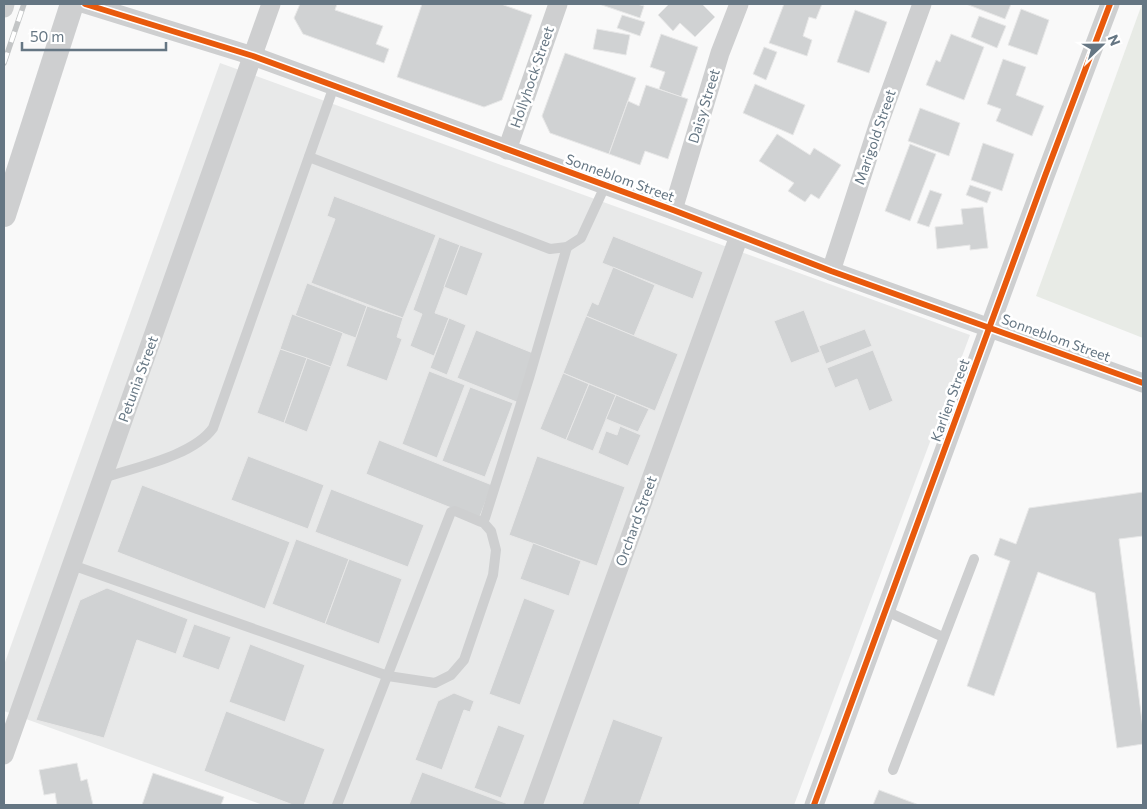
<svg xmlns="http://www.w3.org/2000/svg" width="1147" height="809" font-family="Commissioner,sans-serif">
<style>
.built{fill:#e8e9e9}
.green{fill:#e8ebe6}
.building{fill:#d0d2d3;stroke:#e8e8e8}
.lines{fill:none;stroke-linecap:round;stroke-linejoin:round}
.service{stroke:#cecfd0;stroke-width:10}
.minor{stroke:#cecfd0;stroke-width:19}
.tertiary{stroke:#cecfd0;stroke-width:24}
.rail-casing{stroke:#c3c5c6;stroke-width:5.5}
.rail{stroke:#fff;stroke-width:4;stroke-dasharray:11;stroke-linecap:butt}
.cycleway-casing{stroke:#fff;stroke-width:9}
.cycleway{stroke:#e8590c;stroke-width:6}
.labels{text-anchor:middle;stroke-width:5;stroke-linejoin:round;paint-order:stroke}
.street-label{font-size:14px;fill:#657683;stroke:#fff}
</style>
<rect width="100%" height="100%" fill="#f9f9f9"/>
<!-- built -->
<path class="built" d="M220,63l750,272 -176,470h-531l-259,-94v-46z"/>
<!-- green -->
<path class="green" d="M1142,4h1v334l-107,-42z"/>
<!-- building -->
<g class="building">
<path d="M300,4h37l-2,6 48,16 -7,18 13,5 -5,14 -81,-29 -9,-16z"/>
<path d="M422,4h79l31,11 -30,85 -18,7 -87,-30z"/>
<path d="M599,4h38l7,2 -4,12z"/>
<path d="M669,4h33l13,13 -20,20 -15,-14 -7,8 -15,-16z"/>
<path d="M784,4h38l-6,15 -7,-2 -6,19 9,4 -5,16 -38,-13z"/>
<path d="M966,4h45l-6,15z"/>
<path d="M1021,9l28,11 -12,35 -29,-10z"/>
<path d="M855,10l32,12 -18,51 -32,-11z"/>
<path d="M622,15l23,7 -5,14 -23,-8z"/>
<path d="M979,16l27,10 -9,22 -26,-11z"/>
<path d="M597,29l33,6 -4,20 -33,-6z"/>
<path d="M661,34l37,13 -17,50 -22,-8 6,-17 -15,-5z"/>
<path d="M951,34l33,13 -20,53 -38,-15 10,-25 4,2z"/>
<path d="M764,47l13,5 -11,28 -13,-6z"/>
<path d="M565,53l71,25 -27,76 -59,-21 -8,-17z"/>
<path d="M1003,59l23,8 -10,28 28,11 -12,30 -36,-15 5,-12 -14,-5z"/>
<path d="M755,84l50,21 -12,30 -50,-22z"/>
<path d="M646,85l42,14 -20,60 -23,-8 -5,14 -31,-11 19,-53 11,5z"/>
<path d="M920,108l40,15 -11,33 -41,-15z"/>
<path d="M777,134l33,21 4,-7 27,17 -22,34 -8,-5 -6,8 -17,-11 6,-8 -35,-22z"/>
<path d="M983,143l31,11 -12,37 -31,-11z"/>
<path d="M910,144l26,10 -26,67 -25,-10z"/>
<path d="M970,185l21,7 -4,11 -21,-8z"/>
<path d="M930,190l12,4 -13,33 -12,-4z"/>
<path d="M334,196l102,39 -33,83 -92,-35 24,-64 -8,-3z"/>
<path d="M983,207l5,41 -18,2v-5l-33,4 -2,-22 28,-3 -2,-15z"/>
<path d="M613,236l90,36 -10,27 -91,-36z"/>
<path d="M439,237l21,8 -25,68 14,5 -15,38 -24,-10 12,-32 -9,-4z"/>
<path d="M460,245l23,8 -16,43 -23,-9z"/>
<path d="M613,267l42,18 -21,51 -48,-20 6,-14 6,3z"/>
<path d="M307,283l60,23 -11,32 -61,-22z"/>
<path d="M367,306l36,12 -6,19 5,2 -15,42 -41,-15z"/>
<path d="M804,310l16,42 -29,11 -17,-42z"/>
<path d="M292,314l51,19 -12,34 -51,-18z"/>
<path d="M586,316l92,38 -23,57 -92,-38z"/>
<path d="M449,318l17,7 -19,50 -17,-7z"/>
<path d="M865,329l7,17 -46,18 -7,-18z"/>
<path d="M476,330l62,25 -19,48 -62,-25z"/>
<path d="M280,349l27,9 -23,65 -27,-10z"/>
<path d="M873,350l20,51 -24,10 -12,-32 -22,9 -8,-20z"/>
<path d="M307,358l24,9 -24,65 -23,-9z"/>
<path d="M429,371l36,14 -28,73 -35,-14z"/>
<path d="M563,373l26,11 -23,56 -26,-11z"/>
<path d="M589,384l27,11 -23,56 -27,-11z"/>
<path d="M470,387l43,16 -28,74 -43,-16z"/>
<path d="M616,395l33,14 -11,23 -32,-13z"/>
<path d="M620,426l21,9 -13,31 -30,-13 8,-22 11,4z"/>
<path d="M379,440l113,45 -13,34 -113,-45z"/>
<path d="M248,456l76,29 -16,44 -77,-29z"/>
<path d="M537,456l88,31 -28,79 -88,-31z"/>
<path d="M142,485l148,57 -25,67 -148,-57z"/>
<path d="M331,489l93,36 -16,42 -93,-35z"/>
<path d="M1143,492v44l-24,3 24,190v15l-26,4 -22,-155 -57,-21 -44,124 -27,-10 43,-125 -16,-6 6,-17 16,6 13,-36z"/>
<path d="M296,539l53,20 -24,65 -53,-20z"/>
<path d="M533,543l48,18 -12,35 -49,-17z"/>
<path d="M349,559l53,20 -23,65 -54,-20z"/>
<path d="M107,588l81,31 -12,35 -39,-14 -33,98 -68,-18 44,-120z"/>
<path d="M524,598l31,12 -35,95 -31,-11z"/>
<path d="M194,624l37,13 -12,33 -37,-13z"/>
<path d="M250,644l55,21 -20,57 -56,-20z"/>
<path d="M454,693l20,8 -4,11 -6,-2 -22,60 -27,-10 23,-59z"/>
<path d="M226,711l99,38 -21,56h-11l-89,-34z"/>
<path d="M613,719l50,18 -24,68h-57z"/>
<path d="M498,725l27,10 -24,63 -27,-10z"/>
<path d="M77,763l4,18 6,-2 6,26h-36l-2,-12 -11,2 -5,-25z"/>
<path d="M422,772l86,32 -1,1h-98z"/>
<path d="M153,773l71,24 -3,8h-79z"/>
<path d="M879,790l40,15h-46z"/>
</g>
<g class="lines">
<!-- service -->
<g class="service">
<path d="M309,157l241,92 17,-2 14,-9 24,-52"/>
<path d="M103,478c33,-11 90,-22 110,-50l121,-342"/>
<path d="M72,565l316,111 47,7 16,-8 13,-15 29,-85 3,-25 -5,-19 -8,-9"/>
<path d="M886,611l57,26"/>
<path d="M893,770l81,-211"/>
<path d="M337,805l114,-293 4,-1 26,11 4,-4 44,-140 38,-131"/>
</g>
<!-- minor -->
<g class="minor">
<path d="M85,4l168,52 420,154 158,61 312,112"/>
<path d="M4,8l1,-4"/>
<path d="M507,150l51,-146"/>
<path d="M673,210l47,-157 19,-49"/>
<path d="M831,271l48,-148 43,-119"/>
<path d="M4,755l267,-751"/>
<path d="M533,805l206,-569"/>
<path d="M814,805l231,-629 65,-172"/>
</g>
<!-- tertiary -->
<path class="tertiary" d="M4,215l68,-211"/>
<defs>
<path id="rail" d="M4,63l20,-59"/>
</defs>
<!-- rail casing -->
<use href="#rail" class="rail-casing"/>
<!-- rail -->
<use href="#rail" class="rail"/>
<defs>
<g id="cycleway">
<path d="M85,4l168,52 420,154 158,61 312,112"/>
<path d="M814,805l231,-629 65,-172"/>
</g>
</defs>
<!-- cycleway casing -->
<use href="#cycleway" class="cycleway-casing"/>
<!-- cycleway -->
<use href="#cycleway" class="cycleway"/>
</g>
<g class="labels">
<!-- street labels -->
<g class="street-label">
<text transform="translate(532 77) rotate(-71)" y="5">Hollyhock Street</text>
<text transform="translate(704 106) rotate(-73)" y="5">Daisy Street</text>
<text transform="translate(875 137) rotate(-71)" y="5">Marigold Street</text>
<text transform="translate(620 178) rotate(20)" y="5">Sonneblom Street</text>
<text transform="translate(1056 338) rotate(20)" y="5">Sonneblom Street</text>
<text transform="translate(138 379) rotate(-70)" y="5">Petunia Street</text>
<text transform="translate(950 400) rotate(-70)" y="5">Karlien Street</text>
<text transform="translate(636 521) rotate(-70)" y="5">Orchard Street</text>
</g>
</g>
<!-- border -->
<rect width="1147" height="809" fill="none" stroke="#657683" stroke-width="10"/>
<!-- north arrow -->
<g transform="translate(1102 45) rotate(68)" stroke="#ffffff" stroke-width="4" paint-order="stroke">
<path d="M0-4L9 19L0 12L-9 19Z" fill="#657683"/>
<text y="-8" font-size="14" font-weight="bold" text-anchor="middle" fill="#657683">N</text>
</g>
<!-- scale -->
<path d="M22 42v8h144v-8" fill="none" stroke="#657683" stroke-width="2.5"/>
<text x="30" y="42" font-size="15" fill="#657683" stroke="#ffffff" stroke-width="4" paint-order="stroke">50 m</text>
</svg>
